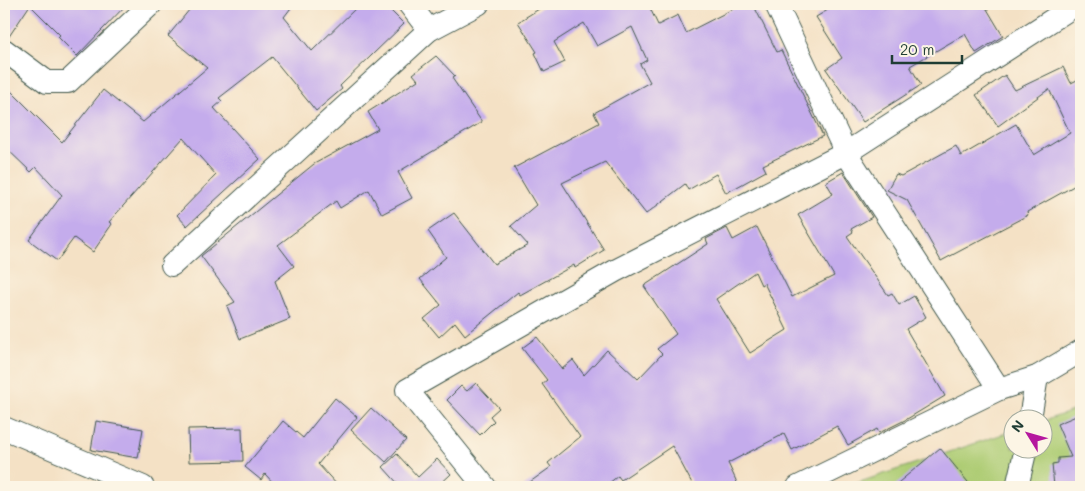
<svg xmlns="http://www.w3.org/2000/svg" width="1085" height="491" font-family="Mali,sans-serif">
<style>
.green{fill:#adcc73;stroke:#668454}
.building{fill:#c4acec;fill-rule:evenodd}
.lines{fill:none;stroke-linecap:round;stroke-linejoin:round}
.minor-casing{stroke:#3f564a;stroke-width:24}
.minor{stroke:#fff;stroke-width:22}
</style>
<rect width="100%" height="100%" fill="#fcf5e5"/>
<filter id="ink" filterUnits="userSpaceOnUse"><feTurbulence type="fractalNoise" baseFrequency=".02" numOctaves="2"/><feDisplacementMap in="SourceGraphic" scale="10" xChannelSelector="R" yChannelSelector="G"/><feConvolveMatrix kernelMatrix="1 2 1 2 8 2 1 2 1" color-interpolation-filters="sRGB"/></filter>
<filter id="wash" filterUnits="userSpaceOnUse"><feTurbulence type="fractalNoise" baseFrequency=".0096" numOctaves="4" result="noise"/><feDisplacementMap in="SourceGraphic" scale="20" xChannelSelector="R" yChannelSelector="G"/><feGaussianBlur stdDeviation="1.12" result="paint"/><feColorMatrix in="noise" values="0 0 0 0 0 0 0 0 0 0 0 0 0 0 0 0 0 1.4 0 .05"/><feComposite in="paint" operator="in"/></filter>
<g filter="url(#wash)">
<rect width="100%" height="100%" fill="#f4e1c5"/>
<!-- green -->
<path class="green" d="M1081,408v79h-236l167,-56v17h30l1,-27z"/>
<g id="blocks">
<!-- building -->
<g class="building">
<path d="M4,4h123l-50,52 -19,-19 2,-2 -30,-30 -22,33 -4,-1z"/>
<path d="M194,4h100l-10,13 28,34 48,-47h24l20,20 -64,62 2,3 -26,22 -44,-54 -53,41 3,3 -8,7 46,51 -73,67 -10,-11 39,-40 -33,-37 -74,84 3,2 -19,28 -19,-14 -17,23 -28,-21 33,-45 -26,-28 -5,5 -27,-26v-62l58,58 41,-52 40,32 64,-54 -39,-32z"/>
<path d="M547,4h101l10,21 20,-10 8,18 47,-24 -3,-5h23l24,48 4,-2 42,86 -60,29 3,6 -40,22 -10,-19 -28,16 -3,-6 -39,30 -41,-52 -43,21 42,67 -29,18 -1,-3 -54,30 -2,-3 -53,43 -10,-13 -16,15 -15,-18 17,-14 -21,-26 26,-22 -18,-26 26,-18 40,51 34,-19 -17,-19 25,-21 -22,-37 85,-45 -5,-10 56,-31 -10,-18 7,-4 -15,-33 -35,19 -13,-23 -30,19 11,20 -21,10 -9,-19 2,-1 -19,-30z"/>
<path d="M838,4h146l19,32 -27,17 -11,-19 -55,32 11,19 -58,37 -37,-53 16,-11 -26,-41z"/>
<path d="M436,56l19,20 -3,2 30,44 -84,50 14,26 -30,16 -13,-24 -29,18 -4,-7 -58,44 16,21 -19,15 15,38 -50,20 -13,-33 8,-4 -34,-46 113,-92 64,-35 -10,-17 50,-32 -5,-6z"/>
<path d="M1063,67l8,16 10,-5v104l-54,30 1,3 -87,46 -34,-61 -20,-10 9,-16 5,2 55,-30 5,10 55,-32 18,31 36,-22 -21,-44 -51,37 -22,-31 29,-20 10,15z"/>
<path d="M843,172l29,45 -21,12 2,3 -6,4 41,59 4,-2 7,12 15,-9 12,21 -20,12 39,67 -38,23 -28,14 -2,-4 -29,16 -11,-19 -45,24 -8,-16 -56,29 11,24h-45l-22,-41 -51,34 -3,-4 -14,11h-81l28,-20 -3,-4 32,-26 -38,-53 5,-4 -25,-32 15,-11 25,32 11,-9 11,15 23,-25 31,29 24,-25 -5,-5 19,-15 -32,-48 64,-42 -2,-5 21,-11 6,12 24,-13 35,70 42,-21 -36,-61 35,-21 -7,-12zM755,272l6,13 3,-2 23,47 -37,23 -34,-54z"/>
<path d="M476,383l23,25 -9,8 4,5 -14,14 -33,-35 14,-14 6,5z"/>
<path d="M335,398l22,19 -39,47 21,23h-62l-12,-13 -4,6 -16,-13 38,-46 20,17z"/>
<path d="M371,408l35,32 -20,22 -35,-32z"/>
<path d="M1081,414v73h-27l-2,-23 6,-1v-5l13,-1 -14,-33z"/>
<path d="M96,421l47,8 -5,29 -47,-8z"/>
<path d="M242,428l1,33 -54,1 -1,-33z"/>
<path d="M940,448l32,39h-79z"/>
<path d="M397,454l21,23 19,-18 14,15 -14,13h-36l-18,-20z"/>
</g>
</g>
</g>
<g filter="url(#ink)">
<use href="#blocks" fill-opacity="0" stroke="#3f564a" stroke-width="1"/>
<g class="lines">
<defs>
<g id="minor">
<path d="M409,4l20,26"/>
<path d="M776,4l70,149 153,236"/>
<path d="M4,50l43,32h21l83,-78"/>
<path d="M172,265l257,-235 49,-26"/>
<path d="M1030,418l7,-41"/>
<path d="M4,428l139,59"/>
<path d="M485,487l-78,-97 208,-119 231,-118 231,-149"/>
<path d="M798,487l201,-98 38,-12 44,-26"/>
<path d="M1017,487l9,-39"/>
</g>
</defs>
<!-- minor casing -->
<use href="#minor" class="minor-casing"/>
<!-- minor -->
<use href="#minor" class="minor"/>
</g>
</g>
<!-- margin -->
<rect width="1085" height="491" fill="none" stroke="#fcf5e5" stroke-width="20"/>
<!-- north arrow -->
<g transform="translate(1028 434) rotate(307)"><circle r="24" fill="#fcf5e5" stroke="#a4ab9e"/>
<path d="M0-4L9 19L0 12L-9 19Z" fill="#b5179e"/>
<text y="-8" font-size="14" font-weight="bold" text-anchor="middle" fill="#1f3d34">N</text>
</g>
<!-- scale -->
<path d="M892 55v8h70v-8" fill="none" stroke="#1f3d34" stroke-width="2.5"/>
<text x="900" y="55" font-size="15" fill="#1f3d34" stroke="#fcf5e5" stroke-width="4" paint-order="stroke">20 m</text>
</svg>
